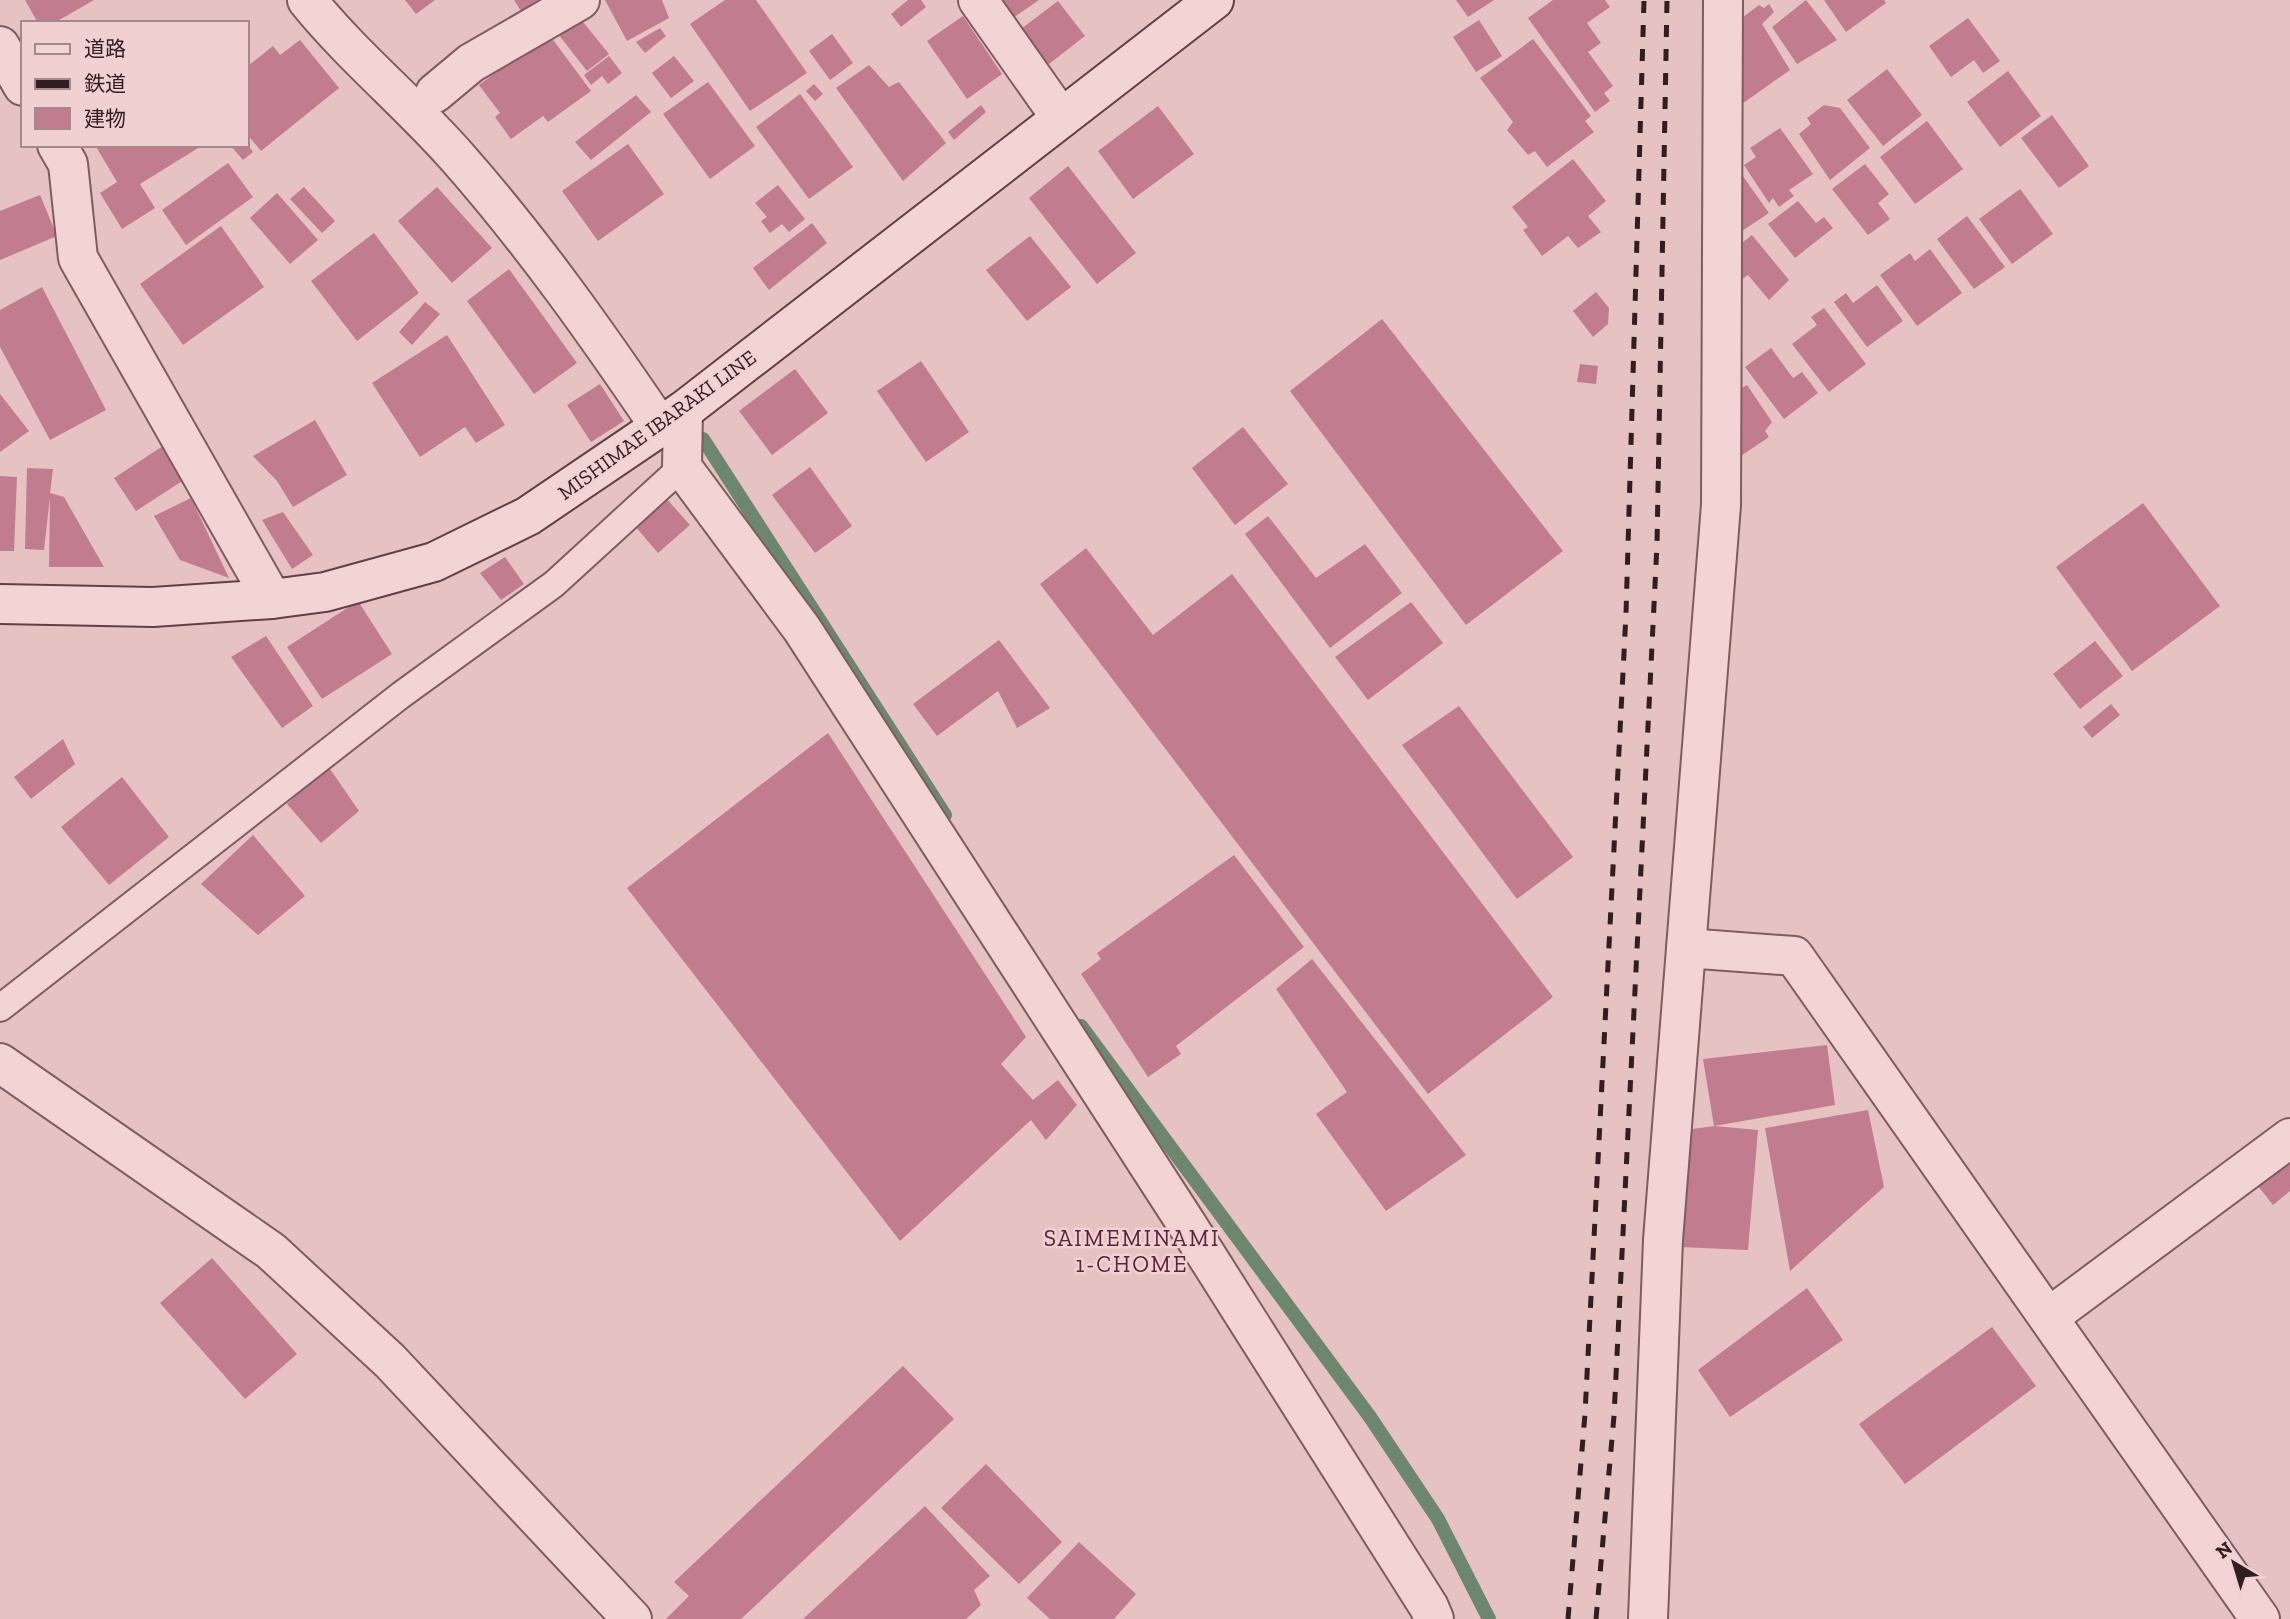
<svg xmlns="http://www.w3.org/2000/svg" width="2290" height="1619" font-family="'Zilla Slab','Noto Sans JP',serif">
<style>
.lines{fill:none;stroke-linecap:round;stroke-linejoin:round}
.stream{stroke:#6c876d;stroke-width:14}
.building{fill:#c17c90}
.lane-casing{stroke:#7f5b62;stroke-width:30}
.street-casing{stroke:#7f5b62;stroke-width:42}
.secondary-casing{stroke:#613f46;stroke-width:42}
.lane{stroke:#f3d4d4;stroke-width:26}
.street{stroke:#f3d4d4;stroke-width:38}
.secondary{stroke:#f3d4d4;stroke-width:38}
.rail{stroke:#311e22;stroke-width:5;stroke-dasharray:12 12;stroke-linecap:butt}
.labels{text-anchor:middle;stroke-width:5;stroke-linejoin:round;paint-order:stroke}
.street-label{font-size:21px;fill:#311e22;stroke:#f0d0d0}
.neighbourhood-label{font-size:23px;letter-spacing:2px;fill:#58233d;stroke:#f0d0d0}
</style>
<rect width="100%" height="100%" fill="#e7c2c2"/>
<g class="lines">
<!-- stream -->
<g class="stream">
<path d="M703,439l242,376"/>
<path d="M1081,1026l289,391 68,102 51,100"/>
</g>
</g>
<!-- building -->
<g class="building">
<path d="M25,0h69l-40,23h-16z"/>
<path d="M405,0h30l-19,14z"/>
<path d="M514,0h24l-17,11z"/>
<path d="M605,0h57l7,18 -42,23z"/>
<path d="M725,0h31l51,73 -57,38 -60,-87z"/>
<path d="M908,0h13l5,7 -25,20 -10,-13z"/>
<path d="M996,0h43l-29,20z"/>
<path d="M1456,0h38l-26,17z"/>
<path d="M1553,0h52l5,7 -23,16 14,20 -13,9 25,34 -9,7 6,8 -15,11 -67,-94z"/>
<path d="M1806,0l31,40 -40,24 -25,-37z"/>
<path d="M1824,0h60l2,3 -40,29z"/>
<path d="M1058,1l27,35 -40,31 -28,-35z"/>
<path d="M1769,4l5,8 -12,12 28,46 -58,41 -2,-84 29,-22 5,3z"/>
<path d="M963,16l39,58 -35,25 -40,-58z"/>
<path d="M579,17l30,37 -22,17 -29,-37z"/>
<path d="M1968,18l32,43 -17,12 -9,-13 -23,17 -22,-31z"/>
<path d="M1479,20l23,36 -26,16 -23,-35z"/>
<path d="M660,28l6,8 -21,17 -9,-11z"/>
<path d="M548,33l43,58 -43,31 -5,-6 -32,23 -16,-22 5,-4 -21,-28z"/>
<path d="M832,34l21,29 -23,17 -21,-29z"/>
<path d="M1533,39l58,77 -6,5 9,11 -47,35 -12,-16 -7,4 -21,-25 6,-8 -33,-44z"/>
<path d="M300,40l39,48 -78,63 -14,-17v-69l1,1 25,-20 7,9z"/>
<path d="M609,56l13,17 -14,11 -6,-8 -11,9 -7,-10z"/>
<path d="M674,56l20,25 -23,17 -19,-25z"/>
<path d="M869,65l20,22 10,-5 47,61 -43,38 -67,-93z"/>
<path d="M1887,69l35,46 -39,31 -36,-46z"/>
<path d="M2008,71l33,45 -41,31 -33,-45z"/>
<path d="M708,82l47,64 -45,33 -47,-65z"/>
<path d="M814,84l9,10 -8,7 -9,-10z"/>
<path d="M800,94l53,73 -44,32 -53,-72z"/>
<path d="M636,95l15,17 -60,48 -16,-18z"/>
<path d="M981,105l5,7 -32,28 -6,-8z"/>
<path d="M1824,105l16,3 30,40 -40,32 -31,-46 12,-10 -4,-6z"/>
<path d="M1158,106l36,48 -61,45 -35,-48z"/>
<path d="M2052,115l37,51 -30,22 -38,-50z"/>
<path d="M1927,121l36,48 -48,35 -35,-47z"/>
<path d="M1780,128l33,46 -24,16 5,6 -15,11 -6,-9 -4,5 -25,-38 12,-8 -6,-9z"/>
<path d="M628,144l36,50 -66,47 -36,-50z"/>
<path d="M95,145h108l-63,39 15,24 -33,21 -22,-36 17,-11z"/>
<path d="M230,145h18l5,7 -10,8z"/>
<path d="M1573,159l33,42 -18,15 13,16 -23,16 -10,-12 -26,20 -19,-26 5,-3 -16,-20z"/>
<path d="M228,163l25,34 -67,48 -24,-35z"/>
<path d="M1865,164l24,30 -11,9 12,16 -22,16 -36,-46z"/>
<path d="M1068,166l68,87 -39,31 -68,-86z"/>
<path d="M1742,175l27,38 -39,26 -1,-54z"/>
<path d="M778,185l27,34 -16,13 -7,-8 -12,9 -9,-12 6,-4 -12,-14z"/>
<path d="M304,187l31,34 -13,12 -32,-34z"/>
<path d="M437,187l55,61 -40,35 -54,-62z"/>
<path d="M2020,189l33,45 -41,30 -33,-45z"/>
<path d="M277,193l41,47 -28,24 -40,-46z"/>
<path d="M40,195l17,41 -57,24v-49z"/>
<path d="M1798,201l18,22 8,-6 9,11 -38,30 -27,-34z"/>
<path d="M1967,216l38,51 -31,22 -37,-50z"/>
<path d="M812,223l15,20 -58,47 -16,-22z"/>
<path d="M221,226l43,61 -81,58 -43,-61z"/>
<path d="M374,233l45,60 -62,48 -46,-60z"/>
<path d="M1752,235l37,45 -20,20 -21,-25 -17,12 -3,-33z"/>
<path d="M1030,236l41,51 -44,34 -41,-51z"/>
<path d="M1930,249l32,44 -45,33 -37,-51 30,-22 5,8z"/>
<path d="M509,269l68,94 -43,31 -67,-93z"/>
<path d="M1877,285l26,36 -36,26 -33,-45 12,-9 7,10z"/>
<path d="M42,287l64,123 -56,30 -50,-93v-37z"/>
<path d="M1596,292l13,16 -1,16 -15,13 -20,-26z"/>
<path d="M425,302l15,12 -28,31 -13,-13z"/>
<path d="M1824,308l42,56 -37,28 -37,-48 25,-19 -6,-8z"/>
<path d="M1382,319l181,232 -97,74 -176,-234z"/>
<path d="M447,335l58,90 -29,18 -11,-16 -45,30 -48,-74z"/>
<path d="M1771,348l22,30 9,-6 16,21 -34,26 -39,-52z"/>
<path d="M921,361l48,71 -43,30 -49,-71z"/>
<path d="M1580,364l18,2 -2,18 -19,-2z"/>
<path d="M795,369l33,44 -56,42 -33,-44z"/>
<path d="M600,384l24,37 -33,21 -24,-37z"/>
<path d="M1747,385l25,37 -7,9 4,6 -40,27 5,-72z"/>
<path d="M0,394l29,37 -29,21z"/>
<path d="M315,420l32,55 -54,32 -16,-26 -24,-25z"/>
<path d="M1243,427l45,57 -53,41 -43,-57z"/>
<path d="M166,444l24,32 -54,35 -22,-33z"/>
<path d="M810,467l42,59 -37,27 -43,-58z"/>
<path d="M27,468l26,1 -3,24 14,4 40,70h-55l1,-70 -6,53 -19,-1z"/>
<path d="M0,476l17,1 -3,74h-14z"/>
<path d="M665,497l25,28 -32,28 -23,-27z"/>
<path d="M191,498l38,80 -49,-18 -26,-44z"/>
<path d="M2143,503l77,103 -88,65 -76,-104z"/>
<path d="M283,512l30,43 -21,14 -30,-49z"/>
<path d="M1268,516l48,62 49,-34 37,49 -72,55 -85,-114z"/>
<path d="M1086,548l67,87 79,-61 321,423 -125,97 -388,-510z"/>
<path d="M505,557l19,27 -23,16 -21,-27z"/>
<path d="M358,601l34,53 -70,45 -35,-52z"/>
<path d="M1411,602l32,41 -75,57 -33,-43z"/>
<path d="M266,636l47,70 -31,22 -51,-71z"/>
<path d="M999,640l51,68 -33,20 -19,-37 -61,45 -24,-32z"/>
<path d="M2095,641l28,35 -43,33 -27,-35z"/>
<path d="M2111,704l9,11 -28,23 -9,-11z"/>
<path d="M1459,706l114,151 -56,42 -115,-154z"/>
<path d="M828,733l198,304 -25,27 32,36 25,-20 19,25 -31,35 -15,-20 -131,121 -273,-353z"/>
<path d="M63,739l12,25 -44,35 -17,-22z"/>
<path d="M328,766l31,45 -38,32 -34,-39z"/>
<path d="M122,777l47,60 -60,48 -48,-58z"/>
<path d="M253,835l52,61 -47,39 -57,-51z"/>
<path d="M1234,855l70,92 -128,99 5,8 -33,23 -67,-103 20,-15 -4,-6z"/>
<path d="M1312,959l154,196 -80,56 -70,-97 31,-22 -71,-103z"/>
<path d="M1827,1045l8,60 -121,21 -11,-67z"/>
<path d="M1868,1110l16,77 -94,84 -25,-143z"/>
<path d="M1714,1126l44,4 -10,120 -69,-3 7,-117z"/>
<path d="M2283,1157l7,9v25l-17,14 -19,-24z"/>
<path d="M212,1258l85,96 -52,45 -85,-96z"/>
<path d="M1807,1288l36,52 -113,77 -32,-47z"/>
<path d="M1992,1327l44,59 -131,98 -46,-60z"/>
<path d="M903,1366l51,53 -213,200h-75l23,-23 -15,-14z"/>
<path d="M986,1464l76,78 -43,42 -78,-76z"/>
<path d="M925,1506l65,70 -16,14 7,15 -15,14h-163z"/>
<path d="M1079,1542l57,52 -22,25h-64l-23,-21z"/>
</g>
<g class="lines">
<defs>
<path id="lane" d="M0,1008l401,-313 153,-111 128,-117"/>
<g id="street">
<path d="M307,0c46,57 103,103 151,158 74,84 139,176 202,269"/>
<path d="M978,0l83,118"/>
<path d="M0,46l23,40"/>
<path d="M435,93l36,-30 109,-63"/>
<path d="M57,145l11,19 10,94 194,341"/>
<path d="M683,411l-1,56 120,162 384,594 243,384 5,12"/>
<path d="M1686,948l108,8 466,663"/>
<path d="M0,1063l271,188 119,110 242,258"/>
<path d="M2049,1317l241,-179"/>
<path d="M1648,1619l15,-379 58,-735 2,-505"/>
</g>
<path id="secondary" d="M0,604l153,3 119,-8 53,-7 109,-30 94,-46 155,-105 531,-411"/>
</defs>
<!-- lane casing -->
<use href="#lane" class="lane-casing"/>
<!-- street casing -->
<use href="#street" class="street-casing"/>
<!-- secondary casing -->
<use href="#secondary" class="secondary-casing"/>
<!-- lane -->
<use href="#lane" class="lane"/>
<!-- street -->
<use href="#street" class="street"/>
<!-- secondary -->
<use href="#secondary" class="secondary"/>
<!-- rail -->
<g class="rail">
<path d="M1568,1619l17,-205 41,-800 18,-614"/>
<path d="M1596,1619l18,-203 43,-872 10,-544"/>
</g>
</g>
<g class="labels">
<!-- street labels -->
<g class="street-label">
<text transform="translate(657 425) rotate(-36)" y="7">MISHIMAE IBARAKI LINE</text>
</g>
<!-- neighbourhood labels -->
<g class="neighbourhood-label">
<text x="1132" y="1246">SAIMEMINAMI<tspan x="1132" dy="26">1-CHOME</tspan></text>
</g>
</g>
<!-- legend -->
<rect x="21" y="21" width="228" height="126" fill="#f0d0d0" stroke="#a4898a" stroke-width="2"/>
<rect x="35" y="44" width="35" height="10" fill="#f3d4d4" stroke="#a4898a" stroke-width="2"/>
<text x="84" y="56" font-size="21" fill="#311e22">道路</text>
<rect x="35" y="79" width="35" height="10" fill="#311e22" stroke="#a4898a" stroke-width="2"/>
<text x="84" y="91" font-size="21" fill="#311e22">鉄道</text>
<rect x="35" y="108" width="35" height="21" fill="#c17c90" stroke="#a4898a" stroke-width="2"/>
<text x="84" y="126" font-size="21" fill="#311e22">建物</text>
<!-- north arrow -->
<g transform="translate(2234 1563) rotate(322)" stroke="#f0d0d0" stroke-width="5" paint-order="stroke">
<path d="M0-5L12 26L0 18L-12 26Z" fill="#311e22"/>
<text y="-10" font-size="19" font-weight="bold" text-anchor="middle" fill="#311e22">N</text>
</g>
</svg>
